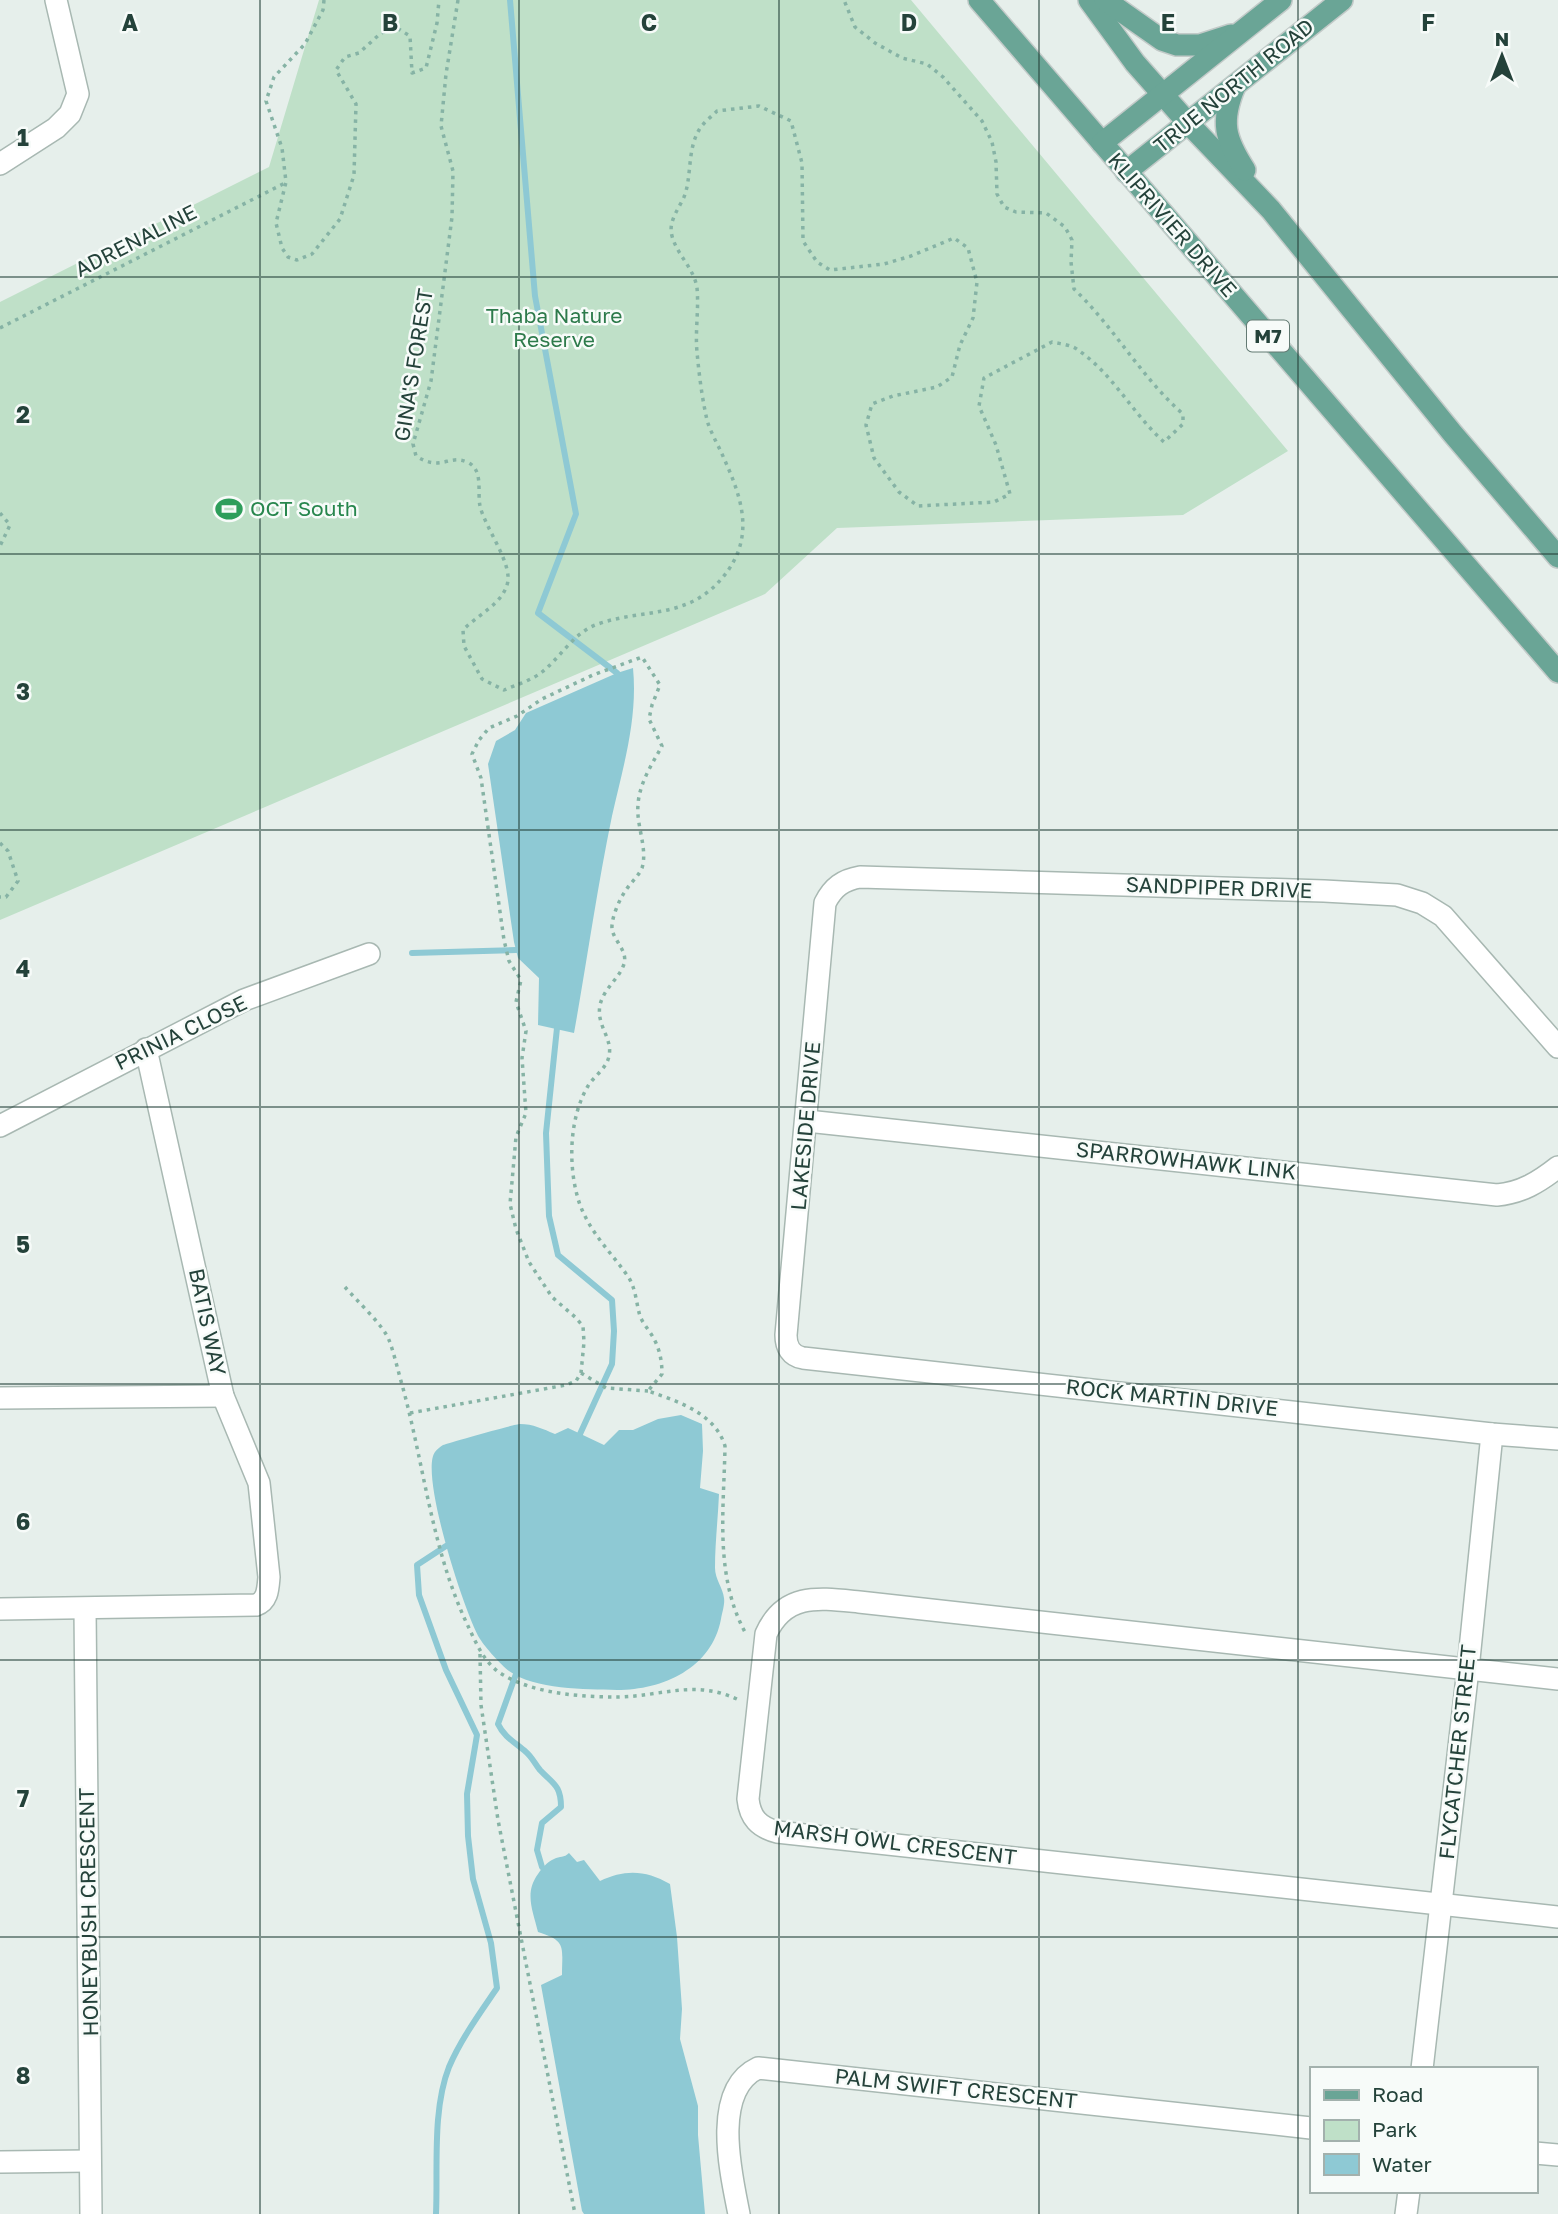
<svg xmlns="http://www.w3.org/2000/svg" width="1558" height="2214" font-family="'Golos Text',sans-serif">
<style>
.green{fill:#bfe0c8}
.water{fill:#8ec9d4}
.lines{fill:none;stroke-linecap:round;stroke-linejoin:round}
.stream{stroke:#8ec9d4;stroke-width:6}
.minor-casing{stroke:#a8b8b2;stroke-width:24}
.major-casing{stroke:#c2cac8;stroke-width:24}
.path{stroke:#86b3a5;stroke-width:3.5;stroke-dasharray:3.5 5;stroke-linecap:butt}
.minor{stroke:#fff;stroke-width:21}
.major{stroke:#6aa596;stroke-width:21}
.grid{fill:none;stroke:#24423a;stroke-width:2;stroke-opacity:0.55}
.labels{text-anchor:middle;stroke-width:5;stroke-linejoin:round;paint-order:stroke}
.shield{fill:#f7fbf9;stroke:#637a73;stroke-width:2}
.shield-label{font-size:19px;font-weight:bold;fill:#24423a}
.street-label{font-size:21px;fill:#24423a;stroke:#f7fbf9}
.park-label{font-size:21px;fill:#2d7a4b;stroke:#f7fbf9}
.leisure-label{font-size:21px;fill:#27864d;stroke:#f7fbf9;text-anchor:start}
.grid-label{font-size:23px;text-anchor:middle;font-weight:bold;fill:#24423a;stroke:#f7fbf9;stroke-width:5;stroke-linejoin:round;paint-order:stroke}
</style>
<rect width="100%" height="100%" fill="#e6efeb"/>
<!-- green -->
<path class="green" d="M319,0h592l377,451 -105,64 -346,13 -72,66 -765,326v-618l269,-135z"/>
<!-- water -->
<g class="water">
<path d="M633,668c5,51 -10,99 -21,148 -15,72 -25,145 -38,217l-36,-8 1,-47 -21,-20 -4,-16 -26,-178 8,-23 19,-11 11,-17 91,-40z"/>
<path d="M681,1415l21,9 1,27 -3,37 19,6c-1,24 -4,49 -4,74 0,11 8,20 9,30 1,6 -2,15 -3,21 -9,49 -58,71 -104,71 -32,-1 -82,0 -108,-19 -8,-6 -24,-24 -29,-32 -15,-24 -61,-166 -45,-187 2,-3 5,-5 8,-7 5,-2 72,-21 77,-21 13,0 23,5 35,10l13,-6 36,17 15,-15h14l25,-11z"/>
<path d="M569,1853l8,9 7,-2 16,21c25,-12 46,-11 70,3l7,53 5,72 -2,30 18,67v29l7,79h-121l-2,-3 -41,-226 21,-10c0,-28 5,-34 -24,-43 -5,-21 -14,-39 0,-58 4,-6 9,-12 16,-15 6,-3 10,-1 15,-6z"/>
</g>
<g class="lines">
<!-- stream -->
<g class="stream">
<path d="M510,0l25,296 41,218 -38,99 79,60"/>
<path d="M412,953l104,-3"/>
<path d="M557,1028l-11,105 3,83 9,39 54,45 2,31 -2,33 -32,70"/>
<path d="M516,1674l-18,50c6,13 18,19 28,28 6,5 9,12 14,18 13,14 21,15 21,37l-19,16 -5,27 5,17"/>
<path d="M436,2214c2,-45 -4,-104 13,-147 12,-28 31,-54 48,-79l-6,-45 -18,-64 -5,-43 -1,-42 10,-59 -31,-65 -27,-75 -2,-30 29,-19"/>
</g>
<defs>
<g id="minor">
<path d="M0,164l56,-36 14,-14 8,-20 -22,-94"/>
<path d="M1558,1047l-115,-131 -21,-13 -25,-8 -73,-4 -464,-14c-17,3 -27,10 -35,26l-39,432c0,12 5,21 17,23l689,76 66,5"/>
<path d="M807,1121l690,74c24,-2 42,-13 61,-28"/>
<path d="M0,1126l244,-126 125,-46"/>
<path d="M0,1398l223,-2"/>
<path d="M0,1609l256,-4c12,-4 12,-17 13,-28l-10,-94 -36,-87 -77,-347"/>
<path d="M85,1609l6,605"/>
<path d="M1558,1679l-699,-77c-39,-4 -74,-10 -93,32l-18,165c2,19 11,28 29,33l781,85"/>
<path d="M1422,2069l46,-400 24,-235"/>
<path d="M1535,2153l23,2"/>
<path d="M0,2162l90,-1"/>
<path d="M739,2214c-8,-40 -28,-124 19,-146l553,60"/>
<path d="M1406,2214l3,-23"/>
</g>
<g id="major">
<path d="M979,0l579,672"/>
<path d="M1089,0l46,63 53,60 83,87 182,224 105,123"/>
<path d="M1105,0l57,40 15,5h23l31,-10"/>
<path d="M1235,86c-15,36 -10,53 10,84"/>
<path d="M1102,143l179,-143"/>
<path d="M1126,172l216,-172"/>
</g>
</defs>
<!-- minor casing -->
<use href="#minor" class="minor-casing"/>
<!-- major casing -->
<use href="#major" class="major-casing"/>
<!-- path -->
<g class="path">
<path d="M324,0l-1,10 -18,34 -31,33 -8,24 16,47 4,34 -10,41 6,25 6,9 9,3 15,-6 28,-35 14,-44 2,-71 -20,-34 9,-13 14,-4 22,-20 16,-5 13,8 2,37 14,-5 11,-45 2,-23"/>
<path d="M458,0l-12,74 -5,52 12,45 -1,46 -21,164 -18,63 3,12c25,16 33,-2 51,6 17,7 10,30 13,44 5,22 34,59 27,79 -6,20 -30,30 -44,45l1,16 18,33 22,11c12,-5 28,-10 38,-18 19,-15 32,-40 56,-48 45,-16 90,-4 125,-47 34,-41 18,-81 -1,-123 -5,-11 -12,-23 -15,-34 -5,-22 -8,-46 -10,-68 -2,-21 2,-43 0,-64 -3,-20 -20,-33 -25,-52 -4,-14 6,-26 12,-39 8,-20 3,-47 15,-67 4,-7 12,-13 18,-19l42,-5 32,15 11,42 1,78 14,21 13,8 54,-6 27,-8 43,-18 14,10 9,34 -4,36 -13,27 -8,32 -15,10 -44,9 -21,8 -6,21 8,33 25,34 19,14 76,-4 16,-8 -14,-49 -17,-39 5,-28 68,-36c9,2 20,3 26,8 35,24 55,64 86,92l19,-18v-10c-42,-37 -69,-87 -109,-125l-3,-27 1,-22 -7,-13 -19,-14 -30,-1 -12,-5 -7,-13 -1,-32 -4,-20 -10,-21 -39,-44 -16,-13 -25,-6 -27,-15 -20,-16 -11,-27"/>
<path d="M0,328l285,-145"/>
<path d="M0,513l10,12 -10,21"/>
<path d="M0,843l8,8 10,30 -12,16h-6"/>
<path d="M345,1287c11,13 39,39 44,53 5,13 8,27 12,41 23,81 30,168 67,245 8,17 16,36 32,47 33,21 81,24 119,24 44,-1 76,-18 120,3"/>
<path d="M581,1373l25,15 42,3"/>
<path d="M410,1413l156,-28 10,-4 5,-8 3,-31 -1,-16 -8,-9 -23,-20 -23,-35 -13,-33 -6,-25 6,-67 10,-24 -4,-55 4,-27 -10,-29 5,-22 -12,-19 -5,-21 -23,-162 -9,-24 7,-14 10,-12 28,-12 25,-17 51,-24 49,-18 18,28 -8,20 -3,14 13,27c-10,18 -23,38 -24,59 -2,20 10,44 4,63 -4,9 -11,14 -16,22 -6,8 -15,28 -14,39 2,12 16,22 12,35 -5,15 -20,24 -24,41 -4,21 13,33 9,51 -2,12 -15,20 -21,30 -18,30 -20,75 -11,109 8,32 32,55 50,80 9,12 9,28 13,41 3,8 10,15 14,23 6,11 8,23 8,35l-14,17c29,10 67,22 77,55 -1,64 -11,130 21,188"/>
<path d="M480,1654l1,51 17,115 77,394"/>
</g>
<!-- minor -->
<use href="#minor" class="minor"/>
<!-- major -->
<use href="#major" class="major"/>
</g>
<!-- grid -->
<path class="grid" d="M260,0v2214M519,0v2214M779,0v2214M1039,0v2214M1298,0v2214M0,277h1558M0,554h1558M0,830h1558M0,1107h1558M0,1384h1558M0,1660h1558M0,1937h1558"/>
<!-- icons -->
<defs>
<symbol id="stadium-bare" viewBox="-9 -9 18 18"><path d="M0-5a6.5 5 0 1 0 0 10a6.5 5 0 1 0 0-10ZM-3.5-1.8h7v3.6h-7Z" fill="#2e9e5b" stroke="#f7fbf9" stroke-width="2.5" paint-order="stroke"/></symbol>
</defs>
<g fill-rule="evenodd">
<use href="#stadium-bare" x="210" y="490" width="38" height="38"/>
</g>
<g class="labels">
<!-- shield labels -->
<rect class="shield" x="1247" y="320.5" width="42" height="31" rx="5"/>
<g class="shield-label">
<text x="1268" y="343">M7</text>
</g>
<!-- street labels -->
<g class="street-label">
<text transform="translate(1234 86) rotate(-39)" y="7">TRUE NORTH ROAD</text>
<text transform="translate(1172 225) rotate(49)" y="7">KLIPRIVIER DRIVE</text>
<text transform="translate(136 241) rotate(-27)" y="7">ADRENALINE</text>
<text transform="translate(414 365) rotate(-81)" y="7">GINA'S FOREST</text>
<text transform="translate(1219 888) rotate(2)" y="7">SANDPIPER DRIVE</text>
<text transform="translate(181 1033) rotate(-26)" y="7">PRINIA CLOSE</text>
<text transform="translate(806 1126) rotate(-85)" y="7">LAKESIDE DRIVE</text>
<text transform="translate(1186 1161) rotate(6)" y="7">SPARROWHAWK LINK</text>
<text transform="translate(207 1322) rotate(78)" y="7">BATIS WAY</text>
<text transform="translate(1172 1398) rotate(6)" y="7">ROCK MARTIN DRIVE</text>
<text transform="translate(1458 1752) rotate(-84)" y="7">FLYCATCHER STREET</text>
<text transform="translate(895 1843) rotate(7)" y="7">MARSH OWL CRESCENT</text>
<text transform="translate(89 1912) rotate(-91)" y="7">HONEYBUSH CRESCENT</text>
<text transform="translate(956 2089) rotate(6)" y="7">PALM SWIFT CRESCENT</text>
</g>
<!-- park labels -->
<g class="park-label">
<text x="554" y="323">Thaba Nature<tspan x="554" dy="24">Reserve</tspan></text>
</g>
<!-- leisure labels -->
<g class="leisure-label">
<text x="250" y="516">OCT South</text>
</g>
</g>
<g class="grid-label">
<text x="130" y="31">A</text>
<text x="390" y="31">B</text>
<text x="649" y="31">C</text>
<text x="909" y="31">D</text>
<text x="1168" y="31">E</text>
<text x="1428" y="31">F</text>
<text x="23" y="146">1</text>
<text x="23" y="423">2</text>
<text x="23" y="700">3</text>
<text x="23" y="977">4</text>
<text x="23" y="1253">5</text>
<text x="23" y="1530">6</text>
<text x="23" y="1807">7</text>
<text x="23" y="2084">8</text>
</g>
<!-- legend -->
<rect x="1310" y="2067" width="228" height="126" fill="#f7fbf9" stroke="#a3b1ad" stroke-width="2"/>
<rect x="1324" y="2090" width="35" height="10" fill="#6aa596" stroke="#a3b1ad" stroke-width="2"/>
<text x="1372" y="2102" font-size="21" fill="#24423a">Road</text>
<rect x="1324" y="2120" width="35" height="21" fill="#bfe0c8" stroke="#a3b1ad" stroke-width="2"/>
<text x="1372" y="2137" font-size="21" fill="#24423a">Park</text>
<rect x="1324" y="2154" width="35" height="21" fill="#8ec9d4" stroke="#a3b1ad" stroke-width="2"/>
<text x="1372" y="2172" font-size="21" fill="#24423a">Water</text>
<!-- north arrow -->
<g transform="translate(1502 56)" stroke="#f7fbf9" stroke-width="5" paint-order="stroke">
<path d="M0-5L12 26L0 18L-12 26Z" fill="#24423a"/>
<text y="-10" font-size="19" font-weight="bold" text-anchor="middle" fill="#24423a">N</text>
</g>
</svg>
